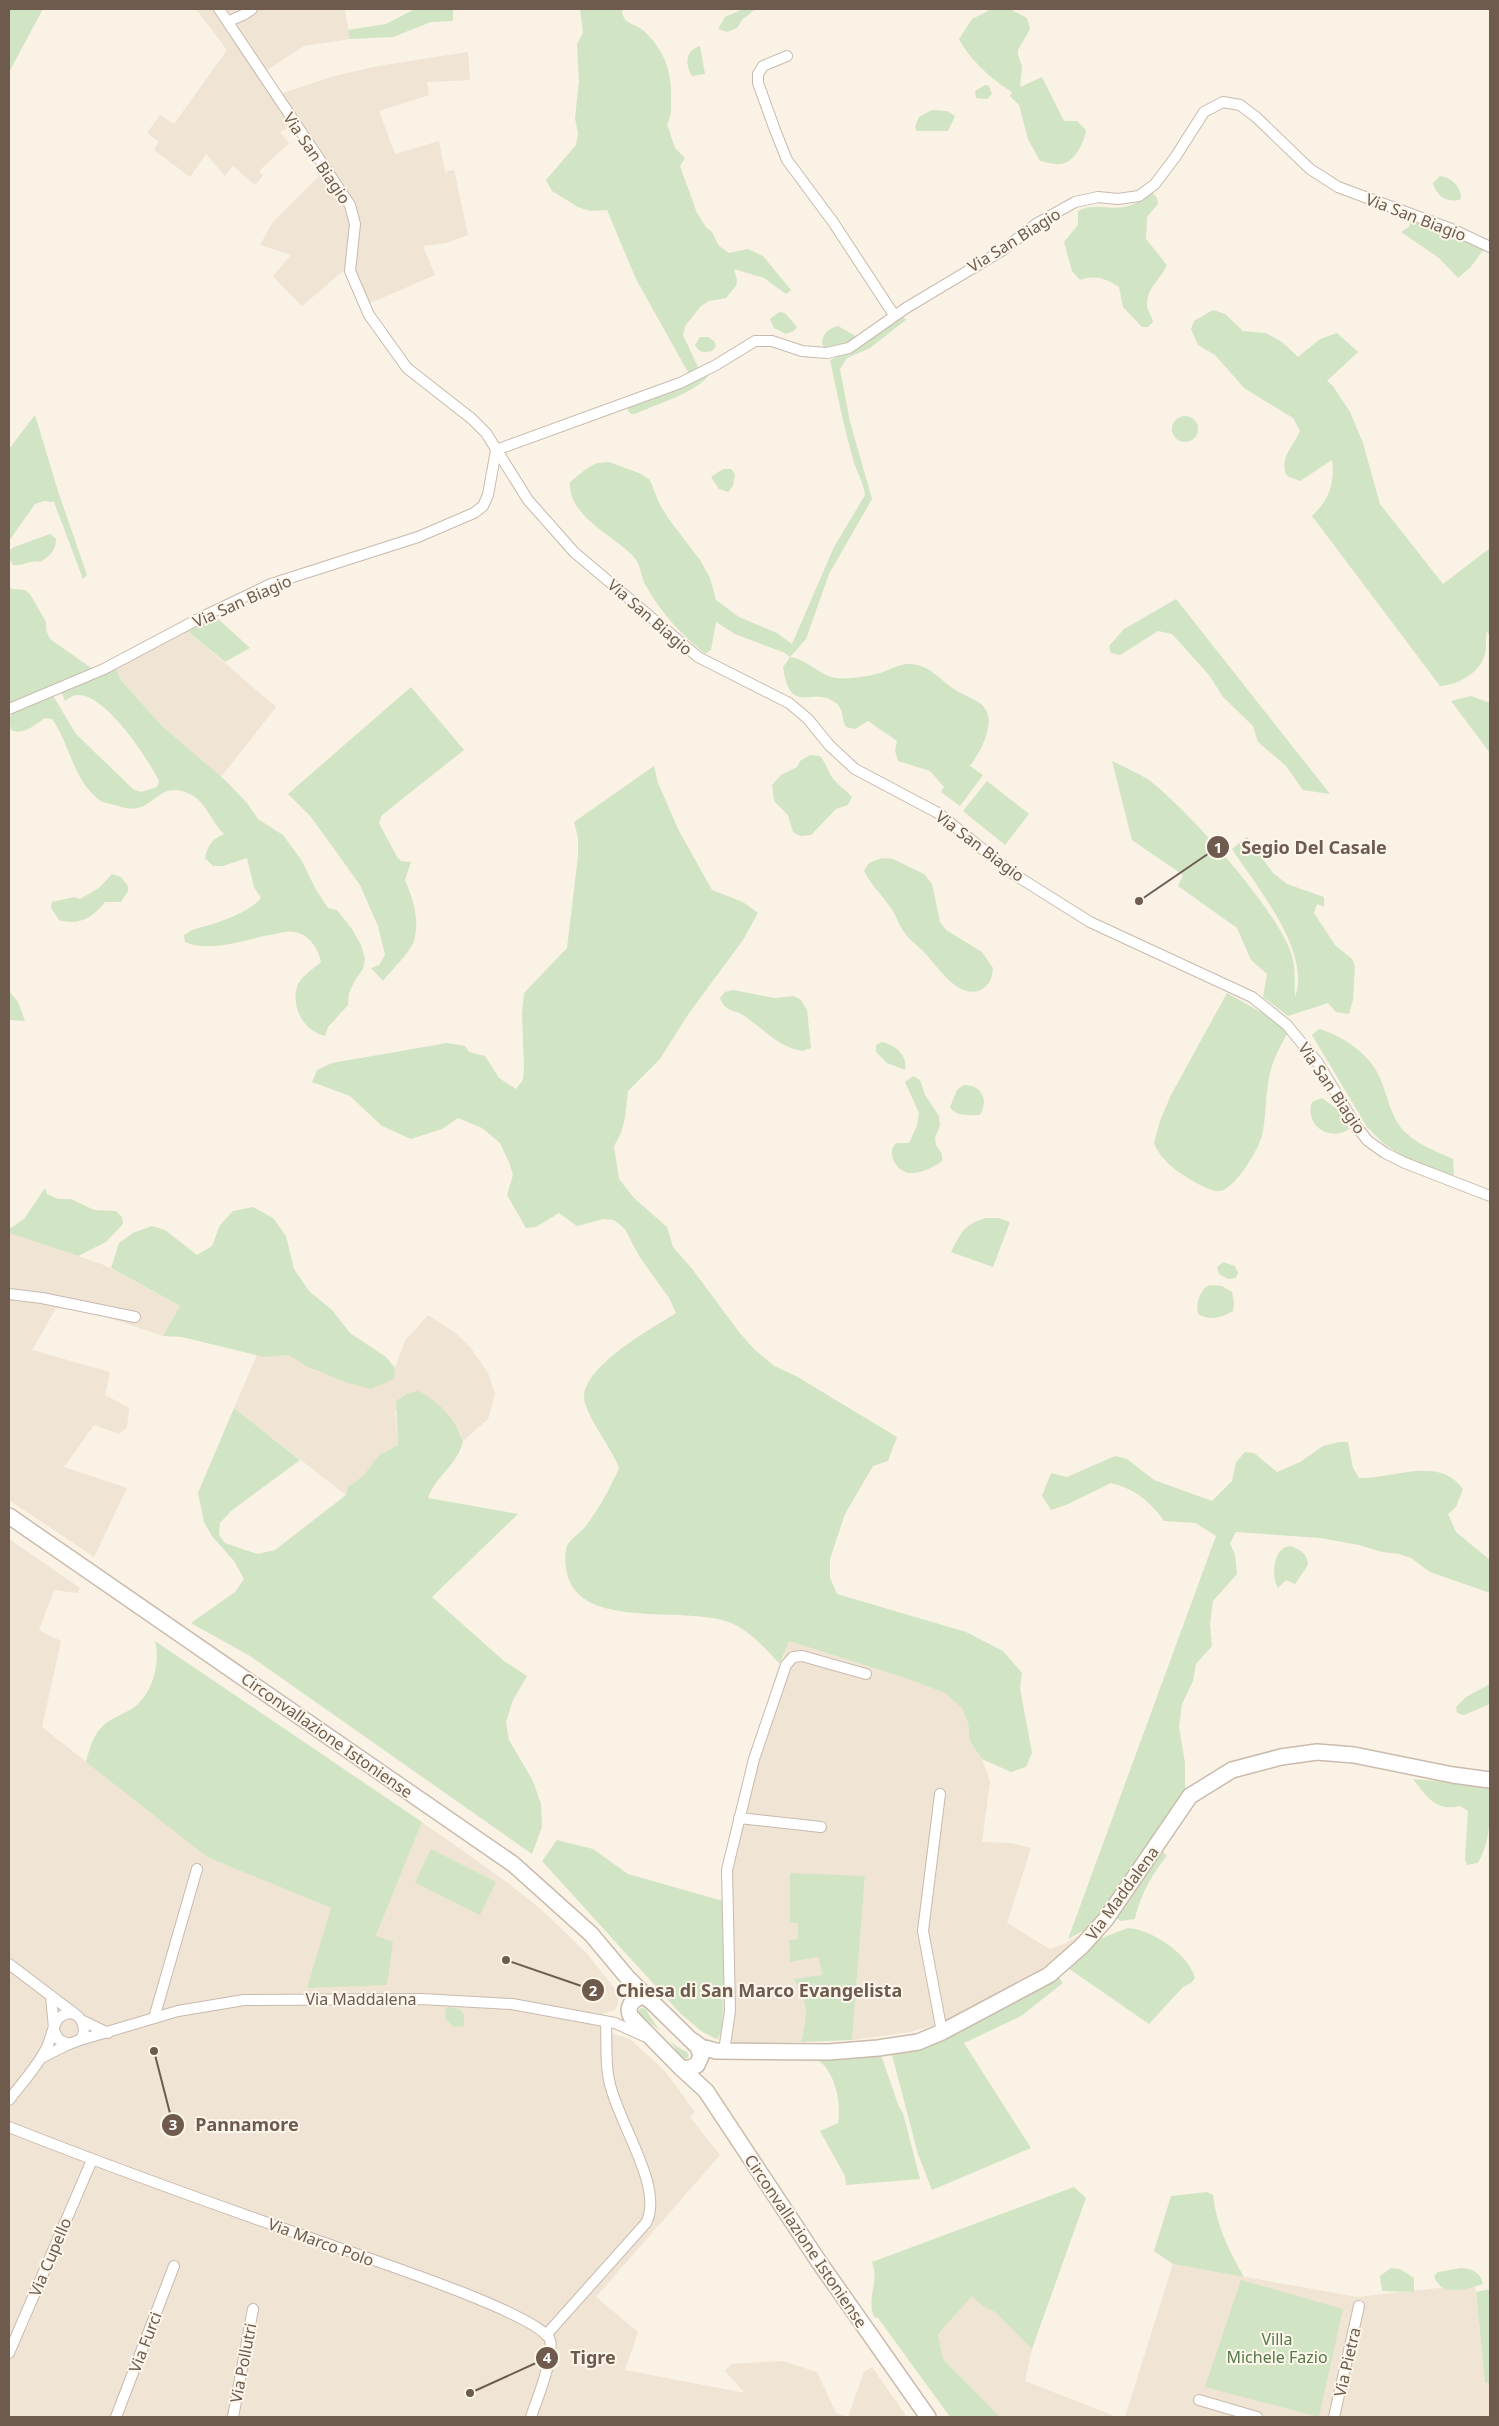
<svg xmlns="http://www.w3.org/2000/svg" width="1499" height="2426" font-family="'Noto Sans',sans-serif">
<style>
.residential{fill:#f0e4d4}
.green{fill:#d1e5c5}
.lines{fill:none;stroke-linecap:round;stroke-linejoin:round}
.street-casing{stroke:#c8baad;stroke-width:12}
.secondary-casing{stroke:#cbbbac;stroke-width:18}
.street{stroke:#fff;stroke-width:10}
.secondary{stroke:#fff;stroke-width:15}
.labels{text-anchor:middle;stroke-width:4;stroke-linejoin:round;paint-order:stroke}
.street-label{font-size:16px;fill:#6e5b4e;stroke:#fcf6eb}
.park-label{font-size:16px;fill:#55794a;stroke:#fcf6eb}
.leader{fill:none;stroke:#6e5b4e;stroke-width:2}
.callout-dot{fill:#6e5b4e;stroke:#fcf6eb;stroke-width:2}
.mark-label{font-size:15px;text-anchor:middle;font-weight:bold;fill:#fff}
.callout-label{font-size:18px;text-anchor:middle;font-weight:bold;fill:#6e5b4e;stroke:#fcf6eb;stroke-width:4;stroke-linejoin:round;paint-order:stroke}
</style>
<rect width="100%" height="100%" fill="#f9f2e5"/>
<!-- residential -->
<g class="residential">
<path d="M196,9h152l-3,2 5,28 -46,7 -40,26 16,22 54,-18 44,-10 90,-14 2,28 -43,2 2,13 -50,16 16,43 44,-13 6,31 9,-2 14,65 -21,8 -24,3 12,29 -69,30 -14,-36 -10,3 -40,34 -29,-30 18,-21 -31,-10 13,-23 50,-50 -32,-46 -11,6 9,11 -30,28 4,5 -8,9 -22,-19 -8,10 -19,-22 -16,23 -36,-27 5,-8 -12,-9 13,-18 14,9 53,-74z"/>
<path d="M185,629l91,78 -55,70 -59,-51 -42,-47 -4,-10z"/>
<path d="M9,1233l95,32 76,41 -17,30 -77,-26 -30,-2 -24,42 78,22 -5,23 24,13 -2,19 -8,7 -25,-9 -30,42 63,21 -33,69 -85,-57z"/>
<path d="M428,1315l26,17 16,15 18,26 7,21 -7,25 -25,22 -3,-10 -65,-21 3,35 -19,10 -16,21 -15,11 -2,8 -112,-87 23,-53h31l18,11 39,16 49,-3 1,-11 10,-27z"/>
<path d="M9,1539l71,49 -3,5 -23,-3 -15,40 22,11 -19,86 165,130 124,51 45,29 46,-115 86,61 35,28 45,44 31,39 -1,10 -3,6 -12,4 -2,16 29,9 34,31 31,42 -5,5 30,38 -124,142 42,35 -13,38 120,23 -20,-22 6,-7 51,-3 35,11 19,41 12,4 16,-45 8,-5 35,50h-898z"/>
<path d="M789,1641l122,39 34,13 17,14 6,16 2,18 12,18 8,22 -8,61 30,1 19,5 -24,75 43,26 16,-6 37,-23 -51,42 -99,58 -43,12 -58,8 13,-164 -75,46 8,1v16l-9,1 1,22 30,-5 2,18 -18,21 3,15 -6,31 -71,1 -14,-4 6,-8 2,-71 -2,-81 6,-37 30,-110z"/>
<path d="M1173,2264l184,33 118,-13 10,99h5v34h-365z"/>
<path d="M975,2292l57,57 -7,32 92,36h-117l-57,-58 -5,-25z"/>
</g>
<!-- green -->
<g class="green">
<path d="M9,9h34l-34,63z"/>
<path d="M415,9h38v12l-22,1 -38,15 -43,2 -2,-9 38,-6z"/>
<path d="M580,9h42c0,16 13,14 22,22 20,19 28,40 27,66 0,10 1,19 -4,27l8,24 10,10 -5,8 17,47 9,14 6,5 7,14 10,7 19,-4 15,7 28,34 -5,4 -22,-16 -30,-9 3,11 -1,6 -10,12 -17,3 -8,5 -16,20 -2,9 15,32v2l-9,5 -53,-95 -29,-69 -17,1 -12,-4 -26,-16 -6,-11 30,-35 2,-12 -3,-15 4,-37 -2,-37 6,-11z"/>
<path d="M743,9l11,1 -12,10 -5,8 -10,4 -9,-3 7,-12z"/>
<path d="M992,9h18l17,9 3,11 -12,21v5l4,11 -2,21 22,-10 22,44h13l9,9c-1,11 -12,34 -26,34 -6,1 -14,-2 -20,-3l-12,-22 -9,-34 -9,-9 2,-4c-20,-12 -42,-32 -53,-53l13,-20z"/>
<path d="M700,46l5,28 -13,2c-7,-12 -7,-25 8,-30z"/>
<path d="M985,85l4,1 3,8 -5,5 -11,-1 -1,-7z"/>
<path d="M932,110l15,1 8,5 -7,15h-31l-2,-4 4,-10z"/>
<path d="M1440,176c12,2 21,10 21,23 -13,5 -25,-3 -28,-16z"/>
<path d="M1152,192l5,6 1,6 -11,13 -1,22 21,26c-6,14 -19,21 -20,38 -1,7 5,12 6,19l-5,5h-6l-19,-20 -4,-20c-14,-9 -23,-12 -39,-7l-8,-9 -8,-29 14,-17v-14c16,-9 33,0 50,-5 9,-2 16,-8 24,-14z"/>
<path d="M1414,218l70,31 -14,19 -12,10 -19,-20 -38,-26 8,-5 2,-8z"/>
<path d="M1213,310l12,4 18,17 23,2 16,9 16,15 22,-18 17,-6 21,19 -31,29 6,5 17,26 13,31 17,61 63,80 47,-36v89l-3,-6c-2,8 0,15 -2,23 -5,19 -27,31 -45,32l-128,-170c17,-16 23,-32 20,-56l-32,21 -13,-5c-9,-17 6,-29 13,-45l-7,-13 -49,-30 -29,-33 -17,-10 -7,-16 3,-8z"/>
<path d="M779,312l6,1 12,14 -3,4 -8,3 -12,-6 -4,-9z"/>
<path d="M898,317l9,2 -37,29 -23,10 -7,11 10,53 22,77 -43,75 -23,65 -16,18c16,2 26,15 41,20 10,3 35,0 45,-3 11,-2 21,-10 33,-10 17,-1 30,14 42,23 9,7 21,10 30,17 18,15 0,47 -11,62l13,9 -23,31 -19,-14 3,-5 -14,-16 -32,-10 -3,-10 2,-10 -29,-20 -13,8 -9,-2c-5,-8 -2,-18 -10,-24 -24,-19 -45,16 -53,-36l7,-10 -5,-4 -50,-19 -19,-12 -5,28 -6,4c-24,-20 -44,-41 -59,-68 -5,-9 -5,-21 -12,-29 -20,-22 -66,-40 -64,-75l16,-13 11,-6 12,-1 30,11 11,7 9,23 9,15 32,42 10,18 6,22 23,17 38,16 15,11 42,-97 31,-52c-1,-12 -10,-26 -13,-40 -9,-31 -15,-63 -22,-95l18,-8z"/>
<path d="M838,326l21,12 -14,8 -19,3 -4,-5c0,-10 7,-16 16,-18z"/>
<path d="M700,337h8l6,4 2,5 -4,5c-8,2 -13,2 -17,-6z"/>
<path d="M710,373c-9,18 -56,32 -75,41h-4l-3,-3v-4l58,-21z"/>
<path d="M35,415l23,76 29,84 -4,4 -29,-77 -10,-1 -9,3 -26,37v-92z"/>
<circle cx="1185" cy="429" r="13"/>
<path d="M723,469h8l4,5 -2,12 -5,6 -9,-3 -8,-12z"/>
<path d="M50,534l6,5c0,11 -6,17 -16,23 -10,-3 -17,5 -27,3l-3,-5v-10l4,-3z"/>
<path d="M9,586l3,3 13,1 5,4 16,28v8l4,9 44,31 -85,35z"/>
<path d="M1176,599l143,181 11,14 -27,-4 -17,-24 -28,-24 -5,-16 -30,-29 -14,-22 -37,-41 -14,-3 -38,24 -9,-2 -2,-7 15,-17z"/>
<path d="M215,616l35,32 -25,14 -40,-33z"/>
<path d="M116,669l4,10 42,47 64,55 21,22 11,16 25,16 19,26 13,27 13,20 9,2 15,19 9,16 4,13 -2,11 -9,13 -5,11 -1,12 -20,22 -3,9c-21,-5 -34,-28 -28,-49 3,-10 16,-18 24,-25 -2,-12 -11,-27 -26,-30 -8,-2 -18,2 -26,3 -25,5 -60,18 -84,7l-1,-7c9,-7 19,-8 29,-11 17,-6 37,-13 48,-26l-7,-11 -7,-29 -24,8h-10l-8,-8c3,-13 7,-19 19,-24 -13,-13 -18,-32 -34,-40 -35,-17 -35,25 -72,12 -7,-2 -16,-3 -21,-8 -25,-21 -27,-54 -45,-79l-7,-1c-11,7 -21,18 -34,12l-2,-11 6,-10 37,-15 24,40 57,55 8,3 16,-5 2,-6c-11,-22 -53,-87 -81,-86 -5,0 -9,3 -13,6l-4,-10z"/>
<path d="M411,687l53,63 -82,65 -3,8 18,34 4,4 10,1 -6,18c8,19 15,39 9,61 -3,10 -23,30 -31,40l-12,-13 8,-3 6,-10 -7,-29 -18,-41 -49,-68 -23,-23z"/>
<path d="M1471,696l19,7v50l-39,-52z"/>
<path d="M810,755l10,1c7,8 9,20 17,27 6,6 9,7 15,14l-4,8 -12,4 -25,26 -11,1 -7,-4 -5,-17 -14,-14 -2,-16 9,-10 16,-8 3,-6z"/>
<path d="M1112,761c12,6 26,12 37,19 38,29 130,131 143,176 4,14 2,27 3,41 17,-45 -39,-111 -63,-148l15,-12 26,36 14,11 37,13v10l-7,-3 -3,9 21,32 17,14 3,7 -2,34 -4,14 -13,-2 -8,-9 -40,13 -25,-19 4,-23 -16,-14 -14,-32 -59,-42 5,-11 -51,-35z"/>
<path d="M654,766l4,17 21,48 33,59 31,12 15,11 -15,27 -56,76 -27,43 -32,32 -3,27 -4,15 -7,13 5,33 15,19 33,29 6,20 20,23 46,62 15,17 20,17 22,10 101,61 -9,24 -15,5 -28,48 -15,45v19l7,16 129,38 37,19 19,22 -2,15 12,65 -6,14 -15,5 -29,-13 -12,-18 -2,-18 -6,-15 -17,-15 -34,-13 -122,-39 -9,23c-16,-16 -28,-32 -49,-41 -42,-18 -142,7 -162,-43 -4,-11 -5,-23 -2,-34 3,-7 13,-13 18,-19 14,-18 25,-39 34,-59 -9,-23 -27,-43 -34,-65 -10,-33 68,-75 91,-90l-7,-15 -30,-42 -14,-27 -11,-9 -11,-1 -26,7 -18,-13 -23,14 -10,1 -19,-33 6,-20 -4,-13 -9,-19 -18,-15 -24,-10 -16,11 -31,10 -29,-13 -32,-30 -38,-14 5,-12 15,-7 115,-20 18,3 4,6 16,4 14,22 17,11 7,-9 1,-13 -2,-53 2,-21 43,-45 11,-92v-19l-4,-15z"/>
<path d="M987,781l42,33 -24,31 -42,-34z"/>
<path d="M882,858l11,1 31,15 8,10 8,38 6,8 36,22 11,16c-1,9 -2,14 -9,20 -24,16 -47,-23 -61,-37 -7,-7 -15,-12 -21,-22 -4,-6 -6,-14 -11,-21 -9,-13 -20,-23 -27,-37l5,-8z"/>
<path d="M112,874l9,3 7,9v5l-7,11h-16c-12,16 -27,24 -46,18l-8,-12 1,-6 22,-5 6,2 19,-11z"/>
<path d="M733,990l41,8 20,-2 7,4 6,10 4,38 -9,3c-25,-5 -38,-22 -59,-36 -10,-6 -18,-3 -23,-17l5,-6z"/>
<path d="M9,991l9,11 7,19 -16,-1z"/>
<path d="M1227,993l41,23 21,15c-8,13 -16,29 -19,42 -5,20 -3,41 -8,62 -3,14 -27,54 -42,56 -7,1 -15,-4 -22,-7 -17,-10 -36,-21 -44,-41l6,-22 11,-26z"/>
<path d="M1319,1029c23,6 52,26 61,49 8,19 11,41 26,55 13,12 31,19 47,26l1,18 -47,-18 -23,-15 -17,-17 -55,-92z"/>
<path d="M882,1042c14,3 26,14 23,28l-18,-7 -11,-11v-7z"/>
<path d="M913,1076l7,4 5,15 14,21 1,9 -5,13 1,7 6,9v7c-8,6 -22,13 -33,12 -13,-2 -23,-20 -13,-30h13l8,-17 2,-13 -14,-31z"/>
<path d="M964,1085c18,0 25,15 16,30 -11,0 -24,2 -30,-8l7,-17z"/>
<path d="M1322,1098l19,14 8,17c-20,14 -45,-5 -37,-27z"/>
<path d="M45,1188l2,6 11,5h13l23,11 22,1 6,6 1,7 -17,18 -28,14 -69,-23v-4l15,-10z"/>
<path d="M253,1207l20,11 13,18 8,33 15,22 23,19 18,23 36,24 9,11 -1,11 -23,10 -26,-7 -39,-16 -18,-11 -24,2 -82,-20 -19,-1 17,-30 -69,-38 8,-25 14,-10 19,-7 13,4 32,25 15,-9 8,-21 13,-14z"/>
<path d="M986,1218h12l12,4 -17,45 -42,-15c10,-19 12,-27 35,-34z"/>
<path d="M1223,1262l12,4 3,7 -2,5 -8,1 -9,-5 -2,-7z"/>
<path d="M1209,1285l13,1 10,6 2,10 -1,9c-12,7 -23,10 -35,3 -3,-10 2,-24 11,-29z"/>
<path d="M418,1391c20,9 38,29 45,50 -5,24 -27,34 -35,57l90,16 -86,83 72,64 23,15 -14,24 -7,22 3,18 24,41 8,23 1,23 -10,27 -282,-198 -59,-33 44,-31 9,-13 -10,-18 -22,-25 -8,-14 -6,-29 36,-85 66,52 -69,51 -11,12 -1,12 6,8 17,6 16,5 17,-4 71,-55 2,-8 15,-11 16,-21 19,-10 -2,-44 13,-8z"/>
<path d="M1339,1442h9l5,26 6,10c34,1 80,-23 104,11l-7,18 -8,7 8,18 34,28v33l-60,-21 -19,-14 -12,-4 -17,-2 -23,-7 -39,-7 -84,-6 -6,11 5,12 2,19 -24,27 -3,23 2,22 -16,18 -3,17 -11,23 -3,23 6,36v27l-82,130 -35,19 148,-403 -20,-13 -32,-2c-14,-20 -29,-32 -53,-38l-45,22 -15,5 -9,-14 9,-23 16,4 48,-21 12,3 27,21 58,21 20,-20 4,-19 9,-10 9,1 23,19 23,-10 23,-16z"/>
<path d="M1290,1546c10,3 18,8 18,19l-13,19 -9,-4 -8,8c-7,-13 -5,-40 12,-42z"/>
<path d="M155,1641l267,181 -46,114 17,6 -6,43 -80,3 24,-80 -124,-51 -121,-95c3,-11 6,-24 14,-33 9,-11 21,-13 33,-21 19,-13 28,-45 22,-67z"/>
<path d="M1490,1684v20l-26,11 -7,-2 -1,-6 10,-10z"/>
<path d="M1413,1779l77,7c0,27 2,52 -12,77l-11,2 -2,-6 3,-48 -8,-5c-24,6 -34,-10 -47,-27z"/>
<path d="M557,1840l36,9 35,25 95,27 1,59 -2,71 -6,8 -15,-8 -21,-18 -138,-152z"/>
<path d="M431,1849l65,33 -16,33 -65,-32z"/>
<path d="M1161,1850l6,6c-14,16 -28,42 -32,63l-14,2 -5,-3z"/>
<path d="M790,1873l75,3 -13,164 -51,2c6,-30 9,-36 -7,-63l28,-4 -3,-18 -29,5 -1,-22 9,-1v-16h-8z"/>
<path d="M1128,1928c23,1 61,26 67,50l-4,5 -8,4 -34,37 -81,-56 28,-28z"/>
<path d="M1057,1975l6,8 -42,33 -57,27 67,105 -99,42 -14,-36 -26,-99 29,-8z"/>
<path d="M450,2007l9,2 5,5v12l-9,1c-8,-4 -12,-10 -9,-19z"/>
<path d="M641,2008l5,1c8,16 24,36 41,43l2,4 -5,5 -5,-3c-4,-17 -25,-34 -39,-41l-3,-5z"/>
<path d="M880,2052l19,55 4,6 17,66 -74,6 -1,-9 -25,-45 18,-8c3,-16 -1,-40 -11,-54 -3,-5 -8,-7 -11,-12z"/>
<path d="M1074,2187l12,11 -54,151 -37,-37 -12,-6 -11,-10 -34,38 5,25 57,58h-50l-72,-99 -4,-1c-8,-21 6,-35 -2,-55z"/>
<path d="M1207,2192l6,3c3,30 16,56 31,82l-71,-13 -19,-13 17,-55z"/>
<path d="M1391,2268l9,1 14,9v14l-32,-1 -2,-15z"/>
<path d="M1461,2268c12,1 19,4 22,16 -15,5 -42,14 -49,-8l4,-4z"/>
<path d="M1241,2280l102,29 -24,108 -114,-30z"/>
<path d="M1490,2289v94h-5l-9,-91z"/>
</g>
<g class="lines">
<defs>
<g id="street">
<path d="M219,9l131,196 5,19 -5,47 19,44 38,53 65,51 14,14 42,67 46,52 124,105 91,46 19,16 21,26 26,24 83,44 74,60 78,49 162,75 35,28 31,38 38,63 12,15 17,12 20,10 85,33"/>
<path d="M229,21l14,-6 9,-6"/>
<path d="M787,56l-24,10 -5,8v9l17,47 12,30 46,62 61,93"/>
<path d="M9,709l95,-40 98,-52 69,-33 147,-47 56,-24 9,-7 5,-11 8,-45 184,-67 36,-18 39,-24h17l30,10 25,2 22,-5 57,-40 97,-58 33,-26 39,-22 23,-5 20,2 21,-3 16,-12 21,-28 28,-44 19,-10 17,3 16,12 54,52 28,18 116,43 36,17"/>
<path d="M9,1294l33,4 93,19"/>
<path d="M940,1794l-17,137 19,101"/>
<path d="M739,1818l82,9"/>
<path d="M9,1964l66,50"/>
<path d="M51,1997l3,31"/>
<path d="M154,2018l43,-149"/>
<path d="M83,2021l25,12"/>
<path d="M80,2040l98,-29 66,-11 177,-1 91,5 103,19 29,13"/>
<path d="M724,2051l6,-40 -3,-141 27,-111 32,-94 7,-8 9,-1 64,18"/>
<path d="M41,2058l28,-14"/>
<path d="M9,2100c12,-16 28,-33 37,-51 5,-8 7,-27 14,-32 16,-12 31,9 20,23l-11,4 -10,-4 -5,-9"/>
<path d="M9,2127c96,38 193,73 290,107 43,16 230,75 250,104 8,13 -13,64 -18,79"/>
<path d="M546,2335l100,-112c19,-36 -30,-103 -37,-143 -4,-18 -2,-39 -3,-58"/>
<path d="M9,2353l83,-193"/>
<path d="M1199,2400l58,17"/>
<path d="M116,2417l58,-151"/>
<path d="M233,2417l20,-108"/>
<path d="M1334,2417l25,-111"/>
</g>
<g id="secondary">
<path d="M9,1516l504,348 78,70 36,43 24,24"/>
<path d="M643,1996l8,5 47,46 3,9 -4,9 -10,4 -6,-1 -50,-51c-5,-10 1,-18 12,-21z"/>
<path d="M693,2041l8,6 15,4 113,1 49,-4 40,-6 24,-10 107,-57 33,-29 24,-27 84,-123 42,-26 49,-13 36,-5 37,3 99,20 37,5"/>
<path d="M681,2068l25,23 113,171 109,155"/>
</g>
</defs>
<!-- street casing -->
<use href="#street" class="street-casing"/>
<!-- secondary casing -->
<use href="#secondary" class="secondary-casing"/>
<!-- street -->
<use href="#street" class="street"/>
<!-- secondary -->
<use href="#secondary" class="secondary"/>
</g>
<g class="labels">
<!-- street labels -->
<g class="street-label">
<text transform="translate(317 158) rotate(56)" y="6">Via San Biagio</text>
<text transform="translate(1416 217) rotate(21)" y="6">Via San Biagio</text>
<text transform="translate(1014 240) rotate(-32)" y="6">Via San Biagio</text>
<text transform="translate(242 601) rotate(-24)" y="6">Via San Biagio</text>
<text transform="translate(650 617) rotate(41)" y="6">Via San Biagio</text>
<text transform="translate(980 846) rotate(37)" y="6">Via San Biagio</text>
<text transform="translate(1332 1088) rotate(56)" y="6">Via San Biagio</text>
<text transform="translate(327 1735) rotate(35)" y="6">Circonvallazione Istoniense</text>
<text transform="translate(1122 1893) rotate(-54)" y="6">Via Maddalena</text>
<text x="361" y="2005">Via Maddalena</text>
<text transform="translate(806 2241) rotate(56)" y="6">Circonvallazione Istoniense</text>
<text transform="translate(321 2242) rotate(20)" y="6">Via Marco Polo</text>
<text transform="translate(50 2257) rotate(-67)" y="6">Via Cupello</text>
<text transform="translate(145 2342) rotate(-69)" y="6">Via Furci</text>
<text transform="translate(1347 2362) rotate(-77)" y="6">Via Pietra</text>
<text transform="translate(243 2363) rotate(-79)" y="6">Via Pollutri</text>
</g>
<!-- park labels -->
<g class="park-label">
<text x="1277" y="2345">Villa<tspan x="1277" dy="18">Michele Fazio</tspan></text>
</g>
</g>
<!-- callouts -->
<path class="leader" d="M1139 901L1218 847M506 1960L593 1990M154 2051L173 2125M470 2393L547 2358"/>
<g class="callout-dot">
<circle cx="1139" cy="901" r="5"/>
<circle cx="506" cy="1960" r="5"/>
<circle cx="154" cy="2051" r="5"/>
<circle cx="470" cy="2393" r="5"/>
<circle cx="1218" cy="847" r="12"/>
<circle cx="593" cy="1990" r="12"/>
<circle cx="173" cy="2125" r="12"/>
<circle cx="547" cy="2358" r="12"/>
</g>
<g class="mark-label">
<text x="1218" y="853">1</text>
<text x="593" y="1996">2</text>
<text x="173" y="2130">3</text>
<text x="547" y="2363">4</text>
</g>
<g class="callout-label">
<text x="1314" y="854">Segio Del Casale</text>
<text x="759" y="1997">Chiesa di San Marco Evangelista</text>
<text x="247" y="2131">Pannamore</text>
<text x="593" y="2364">Tigre</text>
</g>
<!-- border -->
<rect width="1499" height="2426" fill="none" stroke="#6e5b4e" stroke-width="20"/>
</svg>
